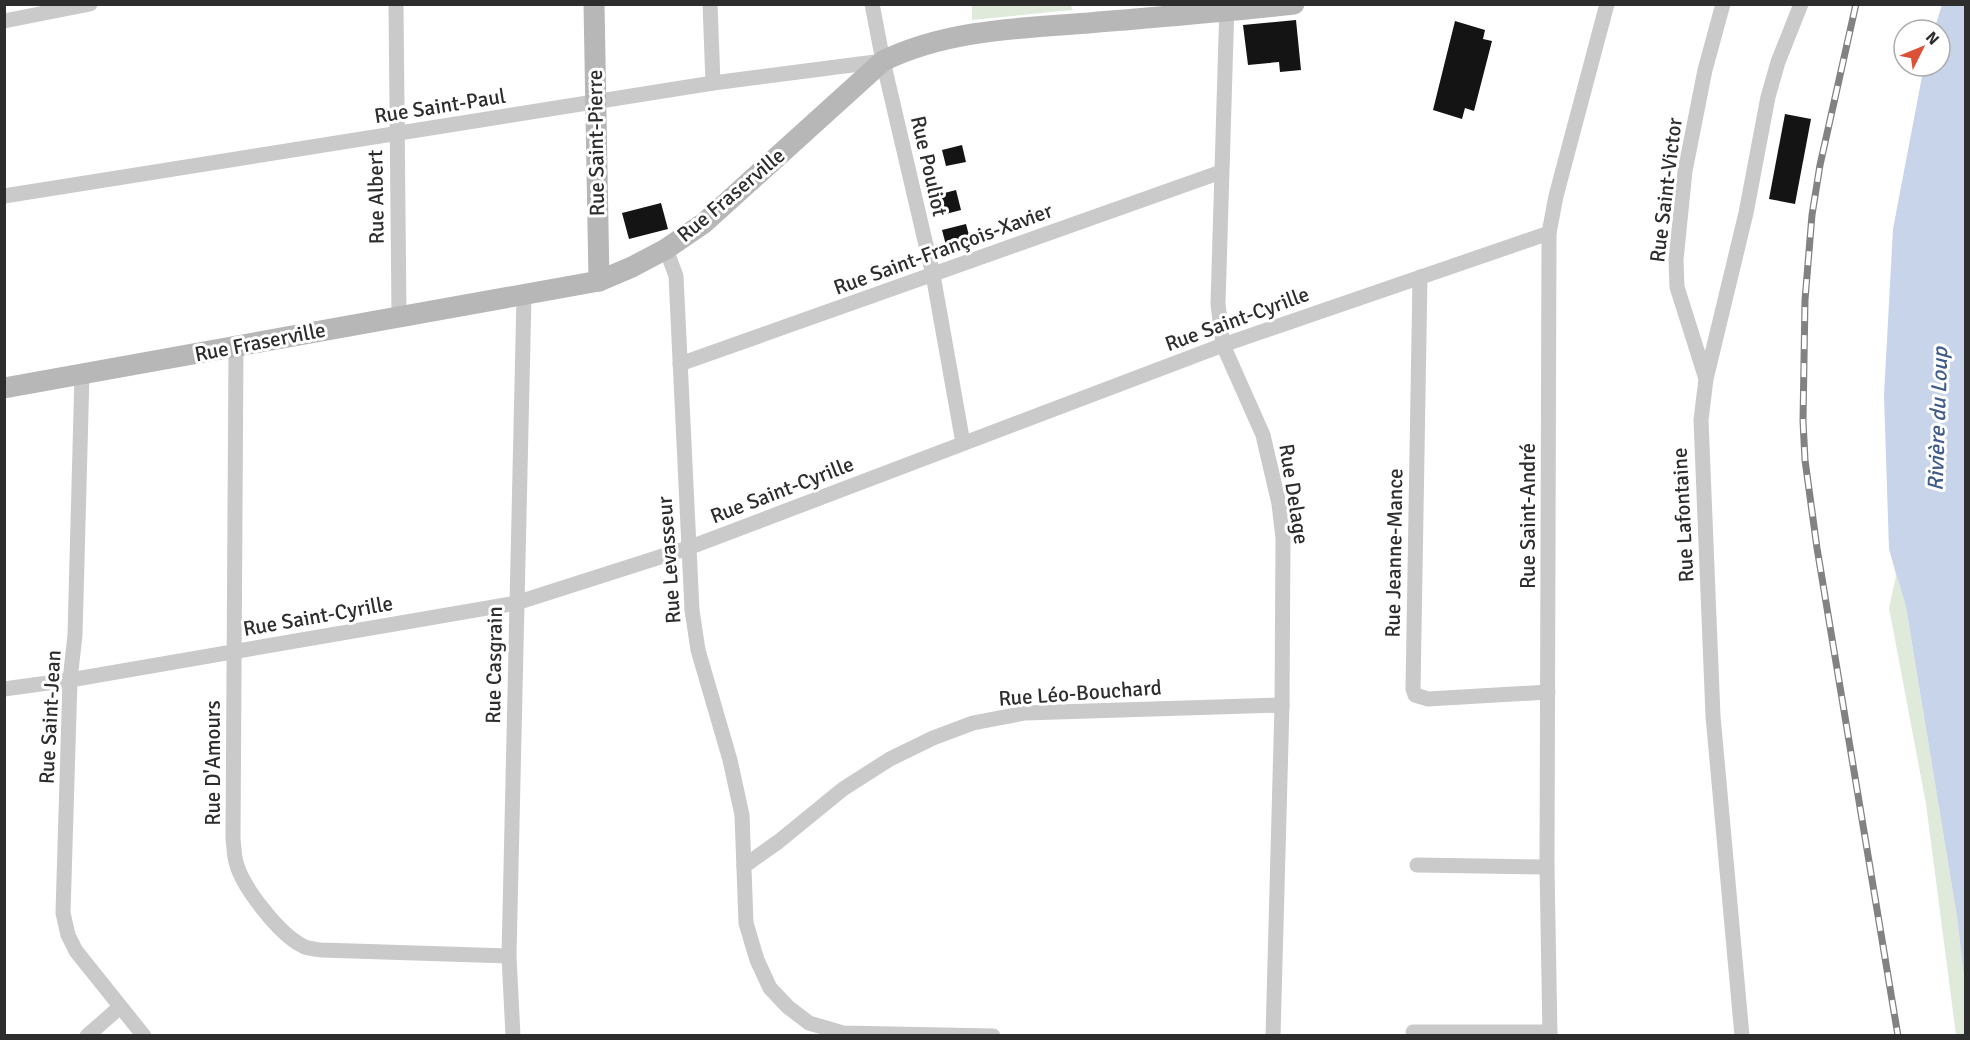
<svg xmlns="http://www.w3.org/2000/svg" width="1970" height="1040" font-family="Signika,sans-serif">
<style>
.green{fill:#dfeada}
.water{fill:#c7d4e9}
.building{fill:#141414}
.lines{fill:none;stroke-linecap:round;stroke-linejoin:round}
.street{stroke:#cacaca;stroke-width:15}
.secondary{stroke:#b7b7b7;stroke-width:21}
.rail-casing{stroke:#828282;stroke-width:7}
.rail{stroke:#fff;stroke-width:4.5;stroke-dasharray:14;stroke-linecap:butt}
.labels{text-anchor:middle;stroke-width:6;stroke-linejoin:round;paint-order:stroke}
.street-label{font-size:21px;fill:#2d2d2d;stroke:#fff}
.water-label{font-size:22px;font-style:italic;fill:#3f5b8a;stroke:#fff}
</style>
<rect width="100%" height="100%" fill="#fff"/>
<!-- green -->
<g class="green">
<path d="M972,5h99l1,5 -100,10z"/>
<path d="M1889,549l17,58 51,310 8,69v49h-9l-30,-231 -37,-196 7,-32z"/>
</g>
<!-- water -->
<path class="water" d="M1942,5h24l-1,981 -8,-69 -51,-310 -17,-58 -5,-154 9,-166 31,-163h16v-36h-6z"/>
<!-- building -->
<g class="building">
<path d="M1296,20l5,50 -21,2 -1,-10 -31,3 -5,-40z"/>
<path d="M1455,21l30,9 -2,9 9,2 -18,70 -9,-3 -3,11 -29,-9z"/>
<path d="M1785,114l26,5 -16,85 -26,-5z"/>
<path d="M962,145l4,17 -20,4 -4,-16z"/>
<path d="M956,190l5,20 -19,5 -5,-20z"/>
<path d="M661,203l7,26 -39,10 -7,-26z"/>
<path d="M966,224l5,19 -24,6 -5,-19z"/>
</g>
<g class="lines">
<!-- street -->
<g class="street">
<path d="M396,4l3,312"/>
<path d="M710,4l3,79"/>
<path d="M872,4l11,57 50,214 30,168"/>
<path d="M1227,4l-9,300 5,41 40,90 16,69 4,34 -1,167 -9,331"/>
<path d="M4,21l86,-17"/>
<path d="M4,196l709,-113 170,-22"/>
<path d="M666,249l10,27 16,334 6,40 32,110 12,55 4,108 11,37 13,28 18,19 21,16 34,10 150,3"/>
<path d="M1420,277l-7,412 2,6 13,4 120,-7"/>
<path d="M236,347l-3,492c1,7 1,16 3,23 6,25 44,73 67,84 5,3 12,3 18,4l188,6"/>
<path d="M680,364l541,-192"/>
<path d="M82,374l-7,261 -5,45 -7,233 5,22 8,16 68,85"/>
<path d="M1706,379l-29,-92 -1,-27 9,-89 20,-101 18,-66"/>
<path d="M4,689l66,-9 446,-77 172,-55 535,-203 326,-112"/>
<path d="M1417,865l130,2"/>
<path d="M744,866l34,-24 65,-53 47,-30 43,-21 40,-15 52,-10 257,-8"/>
<path d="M1413,1032h137"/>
<path d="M87,1036l33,-29"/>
<path d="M513,1036l-4,-80 15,-660"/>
<path d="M1550,1036l-3,-169 2,-634 7,-37 51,-192"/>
<path d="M1742,1036l-29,-320 -12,-296 5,-41 40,-166 22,-116 10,-35 23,-58"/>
</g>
<!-- secondary -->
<g class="secondary">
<path d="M594,4l5,277"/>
<path d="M4,388l595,-107 33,-14 34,-18 38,-26 179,-162c63,-31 137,-33 206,-38 68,-6 136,-11 205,-19"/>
</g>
<defs>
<path id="rail" d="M1856,4l-36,161 -8,50 -7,85 -2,121 2,39 12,88 81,488"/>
</defs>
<!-- rail casing -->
<use href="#rail" class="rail-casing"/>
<!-- rail -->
<use href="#rail" class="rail"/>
</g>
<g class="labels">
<!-- street labels -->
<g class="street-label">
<text transform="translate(440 106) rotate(-9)" y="7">Rue Saint-Paul</text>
<text transform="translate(596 143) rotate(-91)" y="7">Rue Saint-Pierre</text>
<text transform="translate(929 166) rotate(77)" y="7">Rue Pouliot</text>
<text transform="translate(1666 190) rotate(-83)" y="7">Rue Saint-Victor</text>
<text transform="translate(731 195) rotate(-40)" y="7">Rue Fraserville</text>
<text transform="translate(376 197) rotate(-91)" y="7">Rue Albert</text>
<text transform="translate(943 249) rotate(-20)" y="7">Rue Saint-François-Xavier</text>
<text transform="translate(1237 319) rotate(-20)" y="7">Rue Saint-Cyrille</text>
<text transform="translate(260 342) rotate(-11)" y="7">Rue Fraserville</text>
<text transform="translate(782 490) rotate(-21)" y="7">Rue Saint-Cyrille</text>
<text transform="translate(1294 494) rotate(81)" y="7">Rue Delage</text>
<text transform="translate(1683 515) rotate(-93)" y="7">Rue Lafontaine</text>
<text transform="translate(1528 516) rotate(-90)" y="7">Rue Saint-André</text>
<text transform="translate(1394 553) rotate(-89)" y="7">Rue Jeanne-Mance</text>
<text transform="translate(669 560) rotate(-94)" y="7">Rue Levasseur</text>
<text transform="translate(318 616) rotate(-10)" y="7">Rue Saint-Cyrille</text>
<text transform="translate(494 665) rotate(-89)" y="7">Rue Casgrain</text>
<text transform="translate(1080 693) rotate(-4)" y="7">Rue Léo-Bouchard</text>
<text transform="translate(50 717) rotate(-87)" y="7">Rue Saint-Jean</text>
<text transform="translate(213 763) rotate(-90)" y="7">Rue D'Amours</text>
</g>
<!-- water labels -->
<g class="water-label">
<text transform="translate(1937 419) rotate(-88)" y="8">Rivière du Loup</text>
</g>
</g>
<!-- border -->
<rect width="1970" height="1040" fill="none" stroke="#2d2d2d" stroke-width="12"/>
<!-- north arrow -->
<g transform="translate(1922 48) rotate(47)"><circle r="28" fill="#ffffff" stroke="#ababab" stroke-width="1.5"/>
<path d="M0-4.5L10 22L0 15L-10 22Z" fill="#dc5136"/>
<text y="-9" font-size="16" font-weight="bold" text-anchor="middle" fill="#2d2d2d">N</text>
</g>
</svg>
